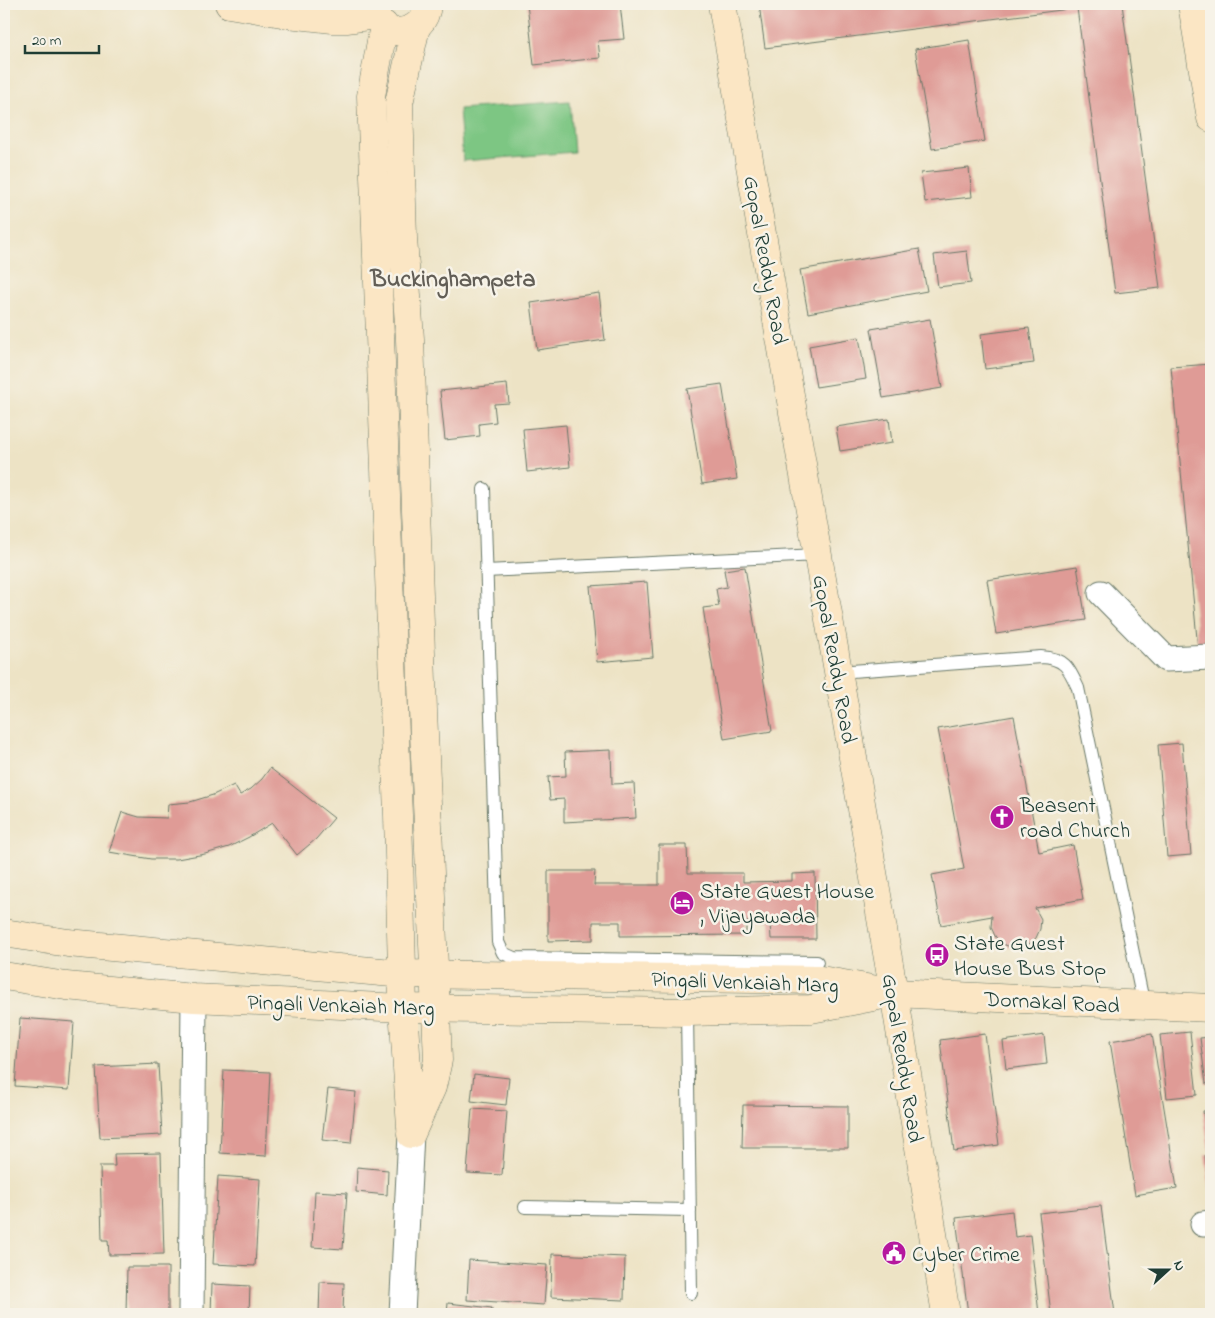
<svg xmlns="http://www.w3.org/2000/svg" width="1215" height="1318" font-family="'Indie Flower',sans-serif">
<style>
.green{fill:#7dc683;stroke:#4e825c}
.building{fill:#df9b96}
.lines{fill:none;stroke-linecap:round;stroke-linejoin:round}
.lane-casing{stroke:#677767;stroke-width:14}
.street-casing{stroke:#677767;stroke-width:27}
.secondary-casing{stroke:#677767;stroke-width:29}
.lane{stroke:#fff;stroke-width:12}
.street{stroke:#fff;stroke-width:25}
.secondary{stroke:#fbe6c4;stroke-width:28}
.labels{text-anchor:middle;stroke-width:5;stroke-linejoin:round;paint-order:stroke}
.street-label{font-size:22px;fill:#1f3d34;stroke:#f7f3e8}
.poi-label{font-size:22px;fill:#1f3d34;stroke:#f7f3e8;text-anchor:start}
.neighbourhood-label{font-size:24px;font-weight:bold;fill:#625e56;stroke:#f7f3e8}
</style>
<rect width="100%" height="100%" fill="#f7f3e8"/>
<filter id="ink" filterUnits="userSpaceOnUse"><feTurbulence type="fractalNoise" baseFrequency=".02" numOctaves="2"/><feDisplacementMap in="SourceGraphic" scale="10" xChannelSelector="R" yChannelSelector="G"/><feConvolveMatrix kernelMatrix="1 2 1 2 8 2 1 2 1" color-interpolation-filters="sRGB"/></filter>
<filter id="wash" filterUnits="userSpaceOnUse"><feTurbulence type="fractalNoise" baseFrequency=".0096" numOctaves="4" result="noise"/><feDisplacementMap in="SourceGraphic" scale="20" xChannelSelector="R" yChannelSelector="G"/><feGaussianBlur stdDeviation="1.12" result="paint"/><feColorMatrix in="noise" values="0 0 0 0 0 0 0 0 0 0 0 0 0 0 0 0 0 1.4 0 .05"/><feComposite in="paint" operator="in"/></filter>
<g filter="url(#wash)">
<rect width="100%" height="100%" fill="#ede3c5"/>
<!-- green -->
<path class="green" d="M570,101l4,51 -111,9 -4,-52z"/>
<g id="blocks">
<!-- building -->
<g class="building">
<path d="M527,4h93l4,35 -26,2 2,17 -66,7z"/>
<path d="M759,4h363l38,284 -45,5 -38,-285 -312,40z"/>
<path d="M969,40l16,101 -53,8 -17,-100z"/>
<path d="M969,168l3,29 -47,5 -4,-29z"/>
<path d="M919,249l8,42 -119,22 -8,-43z"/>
<path d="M967,251l4,32 -33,4 -4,-32z"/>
<path d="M599,293l6,47 -68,10 -6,-47z"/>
<path d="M930,319l12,69 -59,10 -12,-69z"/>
<path d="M1029,328l5,35 -49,6 -4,-35z"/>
<path d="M859,337l7,42 -50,8 -7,-41z"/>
<path d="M1211,364v284l-13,1 -27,-282z"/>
<path d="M507,384l2,19 -15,1 2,18 -17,2 1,12 -35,4 -5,-49z"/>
<path d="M722,384l15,95 -35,5 -15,-95z"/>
<path d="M889,419l3,24 -52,8 -4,-24z"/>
<path d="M566,425l4,42 -43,5 -4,-43z"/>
<path d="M1077,566l9,54 -90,14 -9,-54z"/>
<path d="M745,567l27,164 -48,8 -21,-131 16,-2 -3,-17 11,-2 -3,-17z"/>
<path d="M647,582l6,75 -56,5 -7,-76z"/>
<path d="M1014,716l25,136 34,-7 10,54 -48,9 6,11 -1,10 -4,9 -7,6 -9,4 -10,-1 -9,-4 -6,-7 -4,-9 1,-11 -51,9 -9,-50 32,-6 -26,-140z"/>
<path d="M1182,743l9,112 -24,2 -9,-112z"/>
<path d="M611,750l1,34 22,-1 2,35 -72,4v-23l-14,1 -2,-23 18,-1 -1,-24z"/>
<path d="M270,768l64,50 -18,21 -19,16 -25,-32 -23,14 -20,10 -24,7 -28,5h-26l-42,-7 13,-40 17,5 28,1 1,-14 22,-2 23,-7 21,-10 6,10 11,-6 11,-10z"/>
<path d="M659,845h28l1,28h55v9l49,-1v-7l23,-1 1,66h-45l-1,-17h-24v13l-126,1v-14h-27v18l-45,1v-70h47l-1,14h65z"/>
<path d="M20,1018l54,4 -5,68 -54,-4z"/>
<path d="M1190,1032l7,63 -30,3 -7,-63z"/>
<path d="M985,1034l14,111 -45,6 -14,-111z"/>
<path d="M1152,1034l25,154 -42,7 -25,-154z"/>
<path d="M1044,1035l3,29 -41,5 -3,-28z"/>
<path d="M1211,1037v46l-5,1 -6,-46z"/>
<path d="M158,1064l4,71 -62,3 -4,-71z"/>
<path d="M224,1070l46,2 -4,84 -46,-3z"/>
<path d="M474,1074l35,4 -3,27 -35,-4z"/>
<path d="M328,1089l28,3 -5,51 -29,-3z"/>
<path d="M743,1105l105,1v42h-106z"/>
<path d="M472,1109l35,2 -5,64 -35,-2z"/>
<path d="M1211,1110v39l-2,1 -6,-39z"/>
<path d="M161,1153l3,101 -55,1 -1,-15h-6l-2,-74h15l-1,-12z"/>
<path d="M1211,1154v35h-1l-5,-34z"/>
<path d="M357,1167l31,3 -1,25 -31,-3z"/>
<path d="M218,1176l42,3 -5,87 -42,-2z"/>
<path d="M315,1191l32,2 -4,56 -31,-2z"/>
<path d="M1101,1206l14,108h-64l-12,-101z"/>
<path d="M1012,1211l3,26 15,-2 9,79h-71l-12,-96z"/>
<path d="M552,1254l73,3 -1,43 -73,-3z"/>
<path d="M469,1260l78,5 -3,40 -77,-5z"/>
<path d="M127,1267h41v47h-42z"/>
<path d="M320,1282l24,1 -1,31h-24z"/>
<path d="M212,1284l38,2 -1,28h-38z"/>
<path d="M448,1303l44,5 -1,6h-44z"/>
</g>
</g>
</g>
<g filter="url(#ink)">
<use href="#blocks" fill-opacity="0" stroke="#677767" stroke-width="1"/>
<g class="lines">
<defs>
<g id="lane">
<path d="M484,489l14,453 5,11 11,5 303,4"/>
<path d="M486,571l332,-16"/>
<path d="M838,672l203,-15c24,1 28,11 37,31l66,318"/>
<path d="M687,1012l4,281"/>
<path d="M525,1207l165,3"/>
</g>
<g id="street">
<path d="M1101,593l65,66 45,-2"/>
<path d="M1203,1224l8,-1"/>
<path d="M191,1314l3,-316"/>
<path d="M402,1314l9,-180"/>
</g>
<g id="secondary">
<path d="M229,4l59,10 45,5h15l28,-4"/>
<path d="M722,4l172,989 52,321"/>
<path d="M1192,4l19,114"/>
<path d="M384,25l-13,71 27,719 5,193 8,119"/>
<path d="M399,32c17,-2 27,-11 28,-28"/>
<path d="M4,933l64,10 335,31 418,6 73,13 317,15"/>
<path d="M4,976l62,10 128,12 209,10 284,4 124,-3 67,-13"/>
<path d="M411,1134l21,-47 6,-27 -15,-350 -13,-371 -7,-101 -4,-135 17,-76"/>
</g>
</defs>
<!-- lane casing -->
<use href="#lane" class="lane-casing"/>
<!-- street casing -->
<use href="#street" class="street-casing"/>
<!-- secondary casing -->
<use href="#secondary" class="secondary-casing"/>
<!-- lane -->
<use href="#lane" class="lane"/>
<!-- street -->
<use href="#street" class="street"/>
<!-- secondary -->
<use href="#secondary" class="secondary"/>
</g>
</g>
<!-- icons -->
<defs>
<symbol id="church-disc" viewBox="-11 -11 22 22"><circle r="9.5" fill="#b5179e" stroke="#f7f3e8"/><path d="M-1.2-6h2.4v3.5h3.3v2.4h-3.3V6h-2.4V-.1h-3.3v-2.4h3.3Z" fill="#fff"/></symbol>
<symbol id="hotel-disc" viewBox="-11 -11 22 22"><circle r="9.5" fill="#b5179e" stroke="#f7f3e8"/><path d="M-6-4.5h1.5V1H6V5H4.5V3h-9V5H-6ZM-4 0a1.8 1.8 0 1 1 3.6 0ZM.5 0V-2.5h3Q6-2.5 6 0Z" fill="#fff"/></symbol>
<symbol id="bus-disc" viewBox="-11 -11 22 22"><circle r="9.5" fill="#b5179e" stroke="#f7f3e8"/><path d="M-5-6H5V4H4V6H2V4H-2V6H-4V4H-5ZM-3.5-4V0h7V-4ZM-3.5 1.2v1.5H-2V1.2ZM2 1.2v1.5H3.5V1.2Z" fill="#fff"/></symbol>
<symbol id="civic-disc" viewBox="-11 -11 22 22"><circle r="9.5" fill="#b5179e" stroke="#f7f3e8"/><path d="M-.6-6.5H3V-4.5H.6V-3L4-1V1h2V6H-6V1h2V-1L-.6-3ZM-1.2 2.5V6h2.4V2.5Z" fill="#fff"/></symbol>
</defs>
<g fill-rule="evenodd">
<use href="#church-disc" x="988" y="803" width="28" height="28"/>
<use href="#hotel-disc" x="668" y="889" width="28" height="28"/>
<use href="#bus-disc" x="923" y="941" width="28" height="28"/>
<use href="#civic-disc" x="880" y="1239" width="28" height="28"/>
</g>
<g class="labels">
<!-- street labels -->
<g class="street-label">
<text transform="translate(767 260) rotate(80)" y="8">Gopal Reddy Road</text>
<text transform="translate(836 659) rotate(80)" y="8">Gopal Reddy Road</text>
<text transform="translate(745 981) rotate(2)" y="8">Pingali Venkaiah Marg</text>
<text transform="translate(1052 1001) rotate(3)" y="8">Dornakal Road</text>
<text transform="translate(341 1004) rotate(2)" y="8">Pingali Venkaiah Marg</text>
<text transform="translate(904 1058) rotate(81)" y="8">Gopal Reddy Road</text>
</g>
<!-- poi labels -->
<g class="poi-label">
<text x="1020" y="812">Beasent<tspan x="1020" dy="25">road Church</tspan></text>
<text x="700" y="898">State Guest House<tspan x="700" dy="25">, Vijayawada</tspan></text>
<text x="954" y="950">State Guest<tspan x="954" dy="25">House Bus Stop</tspan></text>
<text x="912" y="1261">Cyber Crime</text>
</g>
<!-- neighbourhood labels -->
<g class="neighbourhood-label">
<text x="453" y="286">Buckinghampeta</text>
</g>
</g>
<!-- margin -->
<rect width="1215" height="1318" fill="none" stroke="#f7f3e8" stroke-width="20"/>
<!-- north arrow -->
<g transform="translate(1168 1270) rotate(69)" stroke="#f7f3e8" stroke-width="4" paint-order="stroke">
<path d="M0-4L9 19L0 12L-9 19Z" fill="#1f3d34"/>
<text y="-8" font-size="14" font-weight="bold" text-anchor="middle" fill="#1f3d34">N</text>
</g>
<!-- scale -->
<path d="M25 45v8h74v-8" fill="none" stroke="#1f3d34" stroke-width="2.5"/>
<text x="32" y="45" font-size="15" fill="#1f3d34" stroke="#f7f3e8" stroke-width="4" paint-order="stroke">20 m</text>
</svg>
